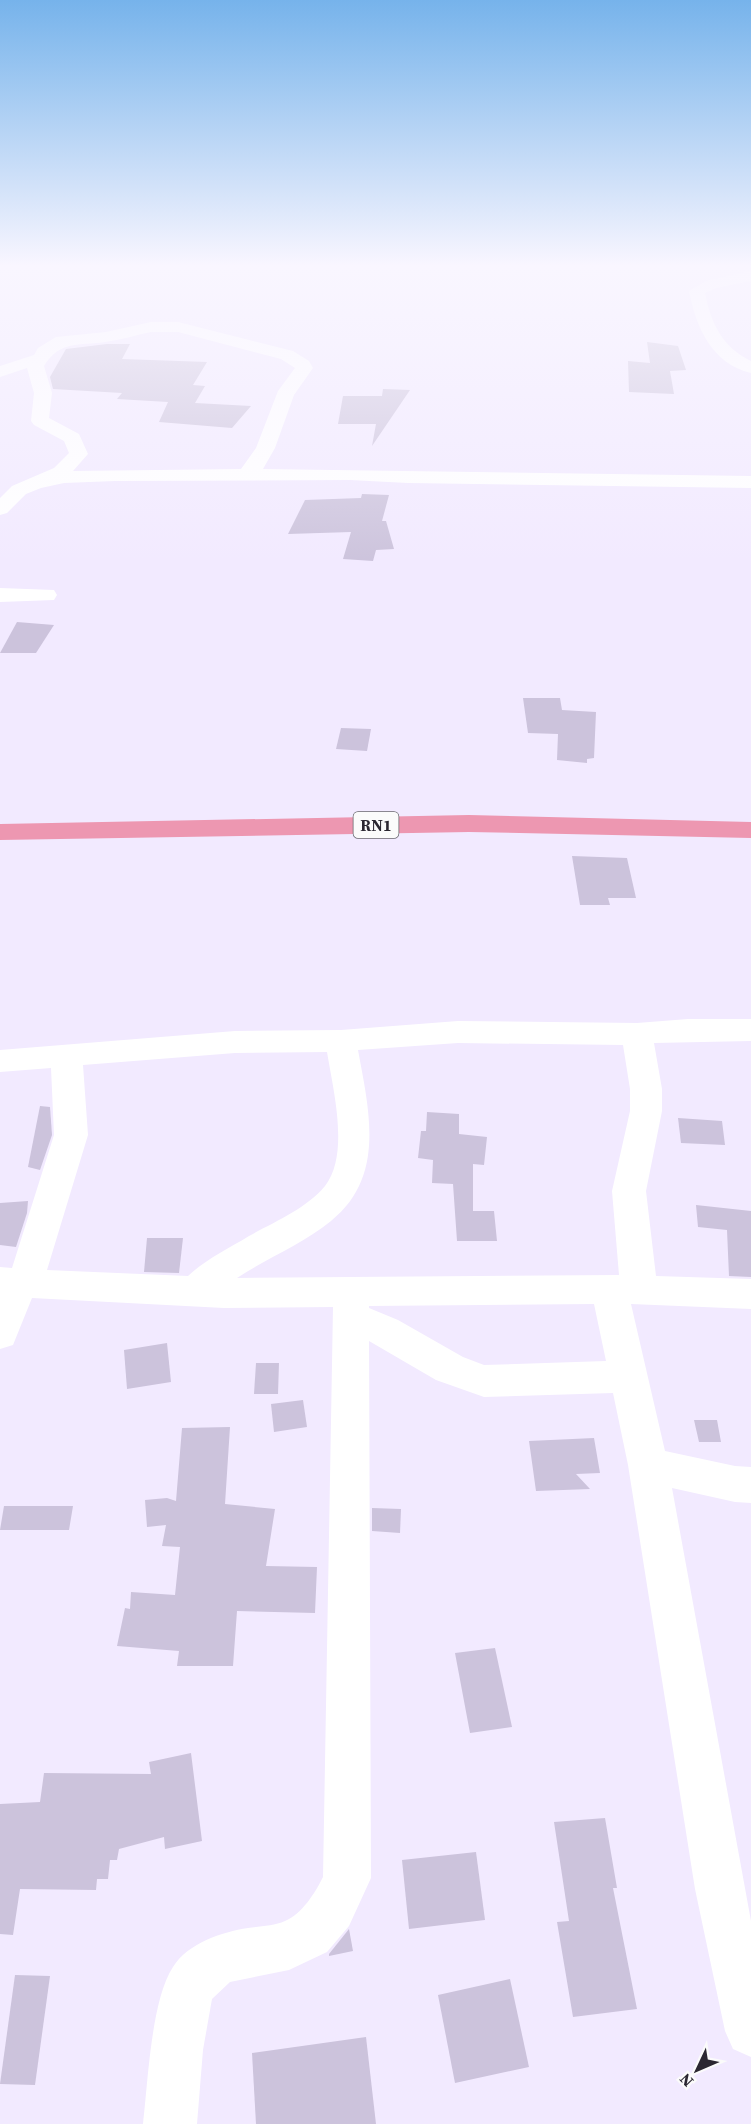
<svg xmlns="http://www.w3.org/2000/svg" width="751" height="2124" font-family="'Source Serif 4',serif">
<style>
.building{fill:#ccc3dc}
.lines{fill:none;stroke-linecap:round;stroke-linejoin:round}
.street{fill:#fff;fill-rule:evenodd}
.highway{fill:#ed97b1;fill-rule:evenodd}
.labels{text-anchor:middle;stroke-width:4.5;stroke-linejoin:round;paint-order:stroke}
.shield{fill:#fbfbfb;stroke:#69676e;stroke-width:1.5}
.shield-label{font-size:16px;font-weight:bold;fill:#2b2731}
</style>
<rect width="100%" height="100%" fill="#f2eaff"/>
<!-- building -->
<g class="building">
<path d="M647,342l31,4 8,24 -16,1 4,23 -45,-2 -1,-31 22,2z"/>
<path d="M107,344h23l-8,15 85,3 -14,23 12,1 -10,17 56,3 -19,22 -73,-6 9,-20 -51,-3 5,-6 -69,-4 -3,-12 16,-28z"/>
<path d="M383,389l27,1 -38,56 4,-22h-38l5,-28h39z"/>
<path d="M362,494l27,1 -7,26h4l8,28 -18,1 -3,11 -30,-2 8,-27 -63,2 17,-34 56,-2z"/>
<path d="M17,622l37,3 -18,28h-36z"/>
<path d="M523,698h37l2,12 34,2 -2,46 -7,1v4l-30,-3 1,-26 -30,-1z"/>
<path d="M341,728l30,1 -4,22 -31,-2z"/>
<path d="M572,856l55,2 9,40h-28l2,7h-30z"/>
<path d="M40,1106l10,1 2,28 -12,35 -12,-3z"/>
<path d="M427,1112l32,2v20l28,3 -3,28 -11,-1v47h21l3,30h-40l-4,-57 -21,-1 1,-23 -15,-2 3,-27h5z"/>
<path d="M678,1118l44,3 3,24 -44,-2z"/>
<path d="M28,1201l-1,12 -11,34 -16,-2v-42z"/>
<path d="M696,1205l55,6v66l-22,-1 -2,-46 -29,-3z"/>
<path d="M147,1238h36l-4,35 -35,-1z"/>
<path d="M167,1343l4,39 -44,7 -3,-39z"/>
<path d="M256,1363h23l-1,31h-24z"/>
<path d="M303,1400l4,27 -33,5 -3,-28z"/>
<path d="M694,1420h23l4,22h-22z"/>
<path d="M230,1427l-5,77 50,5 -9,57 51,1 -2,46 -78,-2 -4,55h-56l2,-15 -62,-5 8,-38 5,1 1,-17 44,3 5,-48 -18,-1 4,-21 -19,2 -2,-27 22,-2 9,3 6,-73z"/>
<path d="M594,1438l6,35 -24,1 14,15 -54,2 -7,-50z"/>
<path d="M4,1506h69l-4,24h-69z"/>
<path d="M372,1508l29,1 -1,24 -28,-2z"/>
<path d="M495,1648l17,79 -42,6 -15,-80z"/>
<path d="M191,1753l11,88 -37,8 -1,-12 -45,12 -2,11h-7l-2,19h-11l-1,11 -76,-1 -7,46 -13,-1v-130l40,-2 4,-29 107,1 -2,-12z"/>
<path d="M605,1818l12,70h-4l24,121 -64,8 -16,-95 12,-1 -15,-99z"/>
<path d="M476,1852l9,68 -76,9 -7,-69z"/>
<path d="M349,1929l4,22 -24,5v-2z"/>
<path d="M15,1975l35,1 -15,109 -35,-1z"/>
<path d="M510,1979l19,88 -74,16 -17,-88z"/>
<path d="M366,2037l10,87h-120l-4,-71z"/>
</g>
<g class="lines">
<!-- street -->
<g class="street">
<path d="M751,271v10l-35,7 -11,5c6,30 17,54 46,68v12c-39,-9 -55,-46 -62,-82l17,-10z"/>
<path d="M151,322h27l115,29 16,10 4,7 -19,27 -19,53 -12,21 488,7v12l-343,-5 -58,-3 -235,1 -51,2 -23,5 -15,6 -19,19 -7,2v-17l12,-12 42,-18 15,-15 -5,-12 -30,-16 -3,-4 3,-28 -7,-25 -27,9v-11l34,-11 4,-7 18,-11 50,-5zM151,332h27l103,27 14,9 -17,23 -22,57 -15,21 -168,2 15,-17 -9,-20 -30,-16 3,-25 -8,-27c16,-26 35,-20 61,-24 16,-2 31,-7 46,-10z"/>
<path d="M0,588l54,2 3,5 -3,5 -54,2z"/>
<path d="M688,1019h63v22l-97,2 8,46v22l-16,80 10,85 95,3v30l-120,-5 34,147 70,15 16,1v36l-16,-1 -63,-14 79,433v136l-18,-8 -8,-18 -30,-142 -67,-424 -15,-72 -129,4 -48,-17 -67,-39 2,537 -22,48 -22,26 -38,18 -59,12 -18,17 -9,51 -6,74h-54c5,-41 8,-124 30,-157 15,-24 49,-35 75,-39 12,-2 26,-2 37,-7 17,-7 30,-28 38,-44l10,-570 -109,1 -192,-10 -19,47 -13,4v-82l12,1 42,-133 -3,-67 -51,4v-22l235,-19 106,-1 117,-9 179,2zM458,1043l165,2 7,44v22l-18,80 7,84 -382,3c30,-20 66,-34 94,-57 55,-44 38,-111 27,-171zM327,1052c6,37 23,102 -2,134 -19,23 -51,36 -76,50 -21,13 -43,23 -61,40l-141,-6 41,-135 -5,-70 152,-12zM594,1304l12,57 -122,4 -21,-8 -65,-37 -29,-12v-2z"/>
</g>
<!-- highway -->
<path class="highway" d="M469,815l282,7v16l-282,-6 -469,8v-16z"/>
</g>
<!-- sky -->
<linearGradient id="sky" x2="0" y2="1"><stop stop-color="#76b3eb"/><stop offset="0.47" stop-color="#f9f6ff"/><stop offset="1" stop-color="#f9f6ff" stop-opacity="0"/></linearGradient>
<rect width="751" height="565" fill="url(#sky)"/>
<g class="labels">
<!-- shield labels -->
<rect class="shield" x="353.5" y="812" width="45" height="26" rx="4.5"/>
<g class="shield-label">
<text x="376" y="831">RN1</text>
</g>
</g>
<!-- north arrow -->
<g transform="translate(697 2070) rotate(226)" stroke="#fbfbfb" stroke-width="4.5" paint-order="stroke">
<path d="M0-4.5L10 22L0 15L-10 22Z" fill="#2b2731"/>
<text y="-9" font-size="16" font-weight="bold" text-anchor="middle" fill="#2b2731">N</text>
</g>
</svg>
